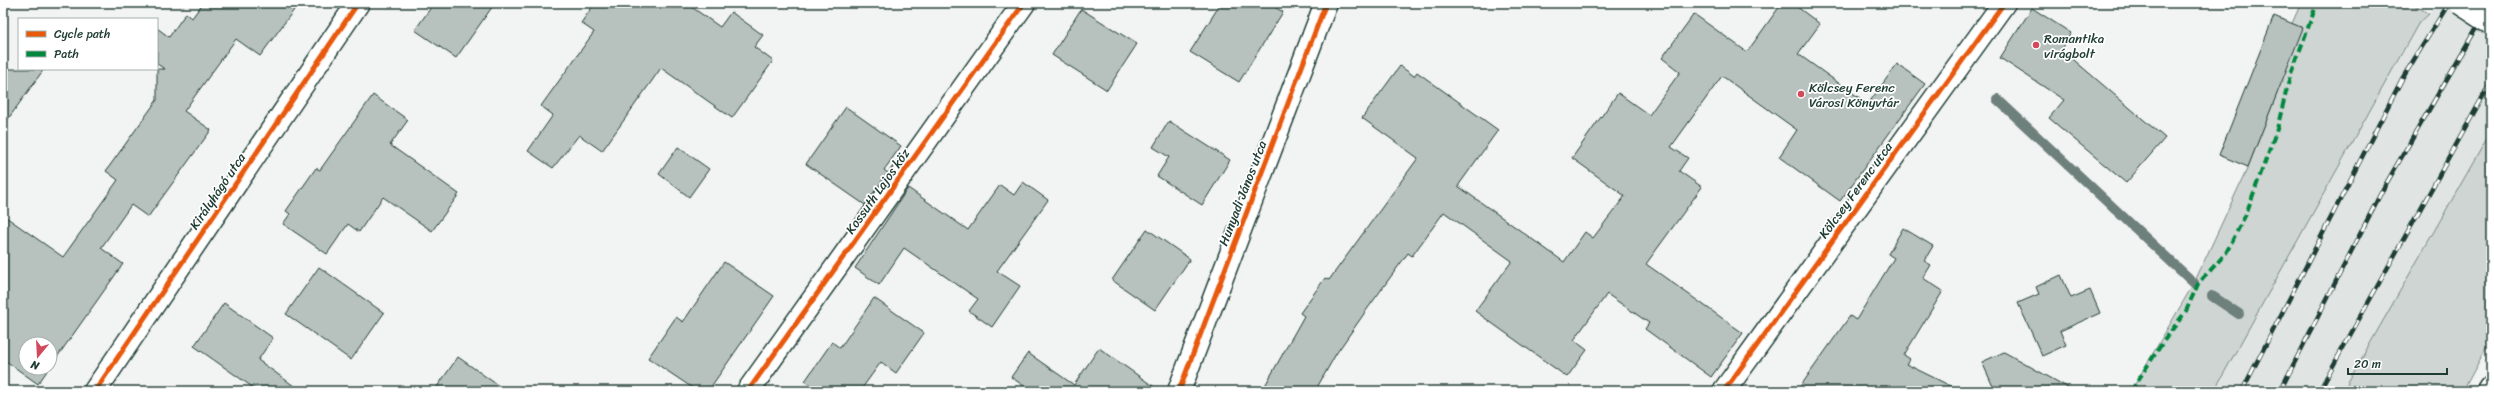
<svg xmlns="http://www.w3.org/2000/svg" width="2494" height="394" font-family="Sriracha,sans-serif">
<style>
.built{fill:#e0e4e3}
.green{fill:#ced5d3;stroke:#768984}
.lines{fill:none;stroke-linecap:round;stroke-linejoin:round}
.stream{stroke:#6d807b;stroke-width:10}
.building{fill:#b7c1bd;stroke:#1f3d34}
.minor-casing{stroke:#1f3d34;stroke-width:25}
.minor{stroke:#fff;stroke-width:22}
.rail-casing{stroke:#1f3d34;stroke-width:4.5}
.rail{stroke:#fff;stroke-width:3;stroke-dasharray:9;stroke-linecap:butt}
.secondary-bridge-casing{stroke:#1f3d34;stroke-width:25;stroke-linecap:butt}
.secondary-bridge{stroke:#fff;stroke-width:22}
.quiet{stroke:#00873e;stroke-width:4;stroke-dasharray:8 4;stroke-linecap:butt}
.cycleway-casing{stroke:#fff;stroke-width:8}
.cycleway{stroke:#e8590c;stroke-width:5}
.poi-dot{fill:#d1495b;stroke:#fff;stroke-width:1.5}
.labels{text-anchor:middle;stroke-width:3.5;stroke-linejoin:round;paint-order:stroke}
.poi-label{font-size:13px;fill:#1f3d34;stroke:#fff;text-anchor:start}
.street-label{font-size:13px;fill:#1f3d34;stroke:#fff}
</style>
<rect width="100%" height="100%" fill="#f2f3f3"/>
<filter id="ink" filterUnits="userSpaceOnUse"><feTurbulence type="fractalNoise" baseFrequency=".025" numOctaves="2"/><feDisplacementMap in="SourceGraphic" scale="8" xChannelSelector="R" yChannelSelector="G"/><feConvolveMatrix kernelMatrix="1 2 1 2 8 2 1 2 1" color-interpolation-filters="sRGB"/></filter>
<g filter="url(#ink)">
<!-- built -->
<path class="built" d="M2435,3h56l-1,130 -147,258h-129l204,-367 11,-10z"/>
<!-- green -->
<g class="green">
<path d="M2301,3h111l17,11 -11,10 -204,367h-83l63,-108 54,-116 29,-74 13,-65z"/>
<path d="M2490,55l1,284 -28,52h-120l147,-258z"/>
</g>
<g class="lines">
<!-- stream -->
<g class="stream">
<path d="M1997,99l197,184"/>
<path d="M2212,296l27,18"/>
</g>
</g>
<!-- building -->
<g class="building">
<path d="M203,3h96l-39,53 -24,-17 -52,72 27,19 -63,87 -17,-12 -30,43 22,16 -73,103v-23h-24v24h23l-11,16 -35,-25v-144l60,42 55,-77 -12,-9 51,-71v-31h8l-8,-5v-36l12,9 17,-24 6,5z"/>
<path d="M434,3h61l-39,55 -41,-28z"/>
<path d="M595,3h91l34,24 11,-15 32,23 -9,12 19,14 -41,57 -71,-50 -59,83 -23,-16 -26,33 -25,-17 25,-36 -12,-9 53,-74 -13,-9z"/>
<path d="M1221,3h47l15,9 -44,70 -49,-30z"/>
<path d="M1782,3h10l28,21 -22,30 70,50 29,-40 28,20 -85,117 -61,-44 18,-27 -75,-54 -51,71 17,11 -9,13 23,16 -56,77 97,69 -32,44 -66,-48 4,-6 -42,-29 -33,46 13,10 -20,27 -92,-66 37,-50 -68,-49 -32,44 -4,-3 -40,55 -32,46 -21,37h-53l42,-75 -4,-3 25,-35 4,2 89,-122 -56,-40 38,-52 14,10 3,-4 81,58 -40,56 106,76 21,-30 8,6 32,-42 -53,-38 46,-65 31,22 31,-43 -18,-14 32,-44 53,38z"/>
<path d="M2032,8l39,25 -10,16 104,89 -39,45 -77,-65 15,-18 -64,-42z"/>
<path d="M1081,9l56,35 -30,46 -55,-35z"/>
<path d="M2274,16l29,12 -55,139 -29,-12z"/>
<path d="M3,69h41l-41,57z"/>
<path d="M373,95l35,25 -18,25 69,49 -27,37 -49,-34 -24,35 -11,-8 -21,30 -44,-30 7,-10 -4,-3 30,-43 4,2z"/>
<path d="M846,107l55,39 -17,24 4,3 -23,32 -59,-41z"/>
<path d="M1169,121l61,39 -28,45 -45,-29 12,-19 -16,-10z"/>
<path d="M678,147l31,22 -20,28 -30,-23z"/>
<path d="M1023,182l25,18 -51,71 23,15 -28,41 -23,-16 9,-12 -74,-51 -25,37 -24,-17 53,-80 60,42 32,-45 14,10z"/>
<path d="M1903,228l30,18 -9,15 7,4 -8,13 20,13 -39,64 6,4 -4,5 55,27h-164l53,-75 6,4 38,-62 -6,-4z"/>
<path d="M1147,229l43,30 -35,51 -43,-30z"/>
<path d="M724,262l50,34 -66,95h-11l-49,-33 28,-41 7,5z"/>
<path d="M319,267l65,46 -33,47 -65,-46z"/>
<path d="M2061,275l10,23 19,-8 10,23 -40,18 6,14 -24,11 -24,-53 21,-9 -3,-7z"/>
<path d="M874,298l50,35 -28,40 -15,-11 -21,29h-41l-14,-10 27,-39 8,6z"/>
<path d="M224,303l49,35 -15,22 43,31h-43l-64,-45z"/>
<path d="M1099,348l61,43h-129l-20,-14 17,-24 46,32z"/>
<path d="M2004,352l70,39h-79l-13,-29z"/>
<path d="M458,357l48,34h-72z"/>
</g>
<g class="lines">
<defs>
<g id="minor">
<path d="M95,391l263,-388"/>
<path d="M748,391l276,-388"/>
<path d="M1179,391l147,-388"/>
<path d="M1724,391l280,-388"/>
<path d="M2489,391l2,-3"/>
</g>
</defs>
<!-- minor casing -->
<use href="#minor" class="minor-casing"/>
<!-- minor -->
<use href="#minor" class="minor"/>
<defs>
<g id="rail">
<path d="M2242,391l160,-312 47,-76"/>
<path d="M2280,391l103,-202 108,-186"/>
<path d="M2319,391l172,-309"/>
</g>
</defs>
<!-- rail casing -->
<use href="#rail" class="rail-casing"/>
<!-- rail -->
<use href="#rail" class="rail"/>
<defs>
<path id="secondary-bridge" d="M2460,3l31,20"/>
</defs>
<!-- secondary-bridge casing -->
<use href="#secondary-bridge" class="secondary-bridge-casing"/>
<!-- secondary-bridge -->
<use href="#secondary-bridge" class="secondary-bridge"/>
<!-- quiet -->
<path class="quiet" d="M2131,391l32,-49 23,-31 12,-27 28,-31 20,-39 31,-85 12,-49 28,-77"/>
<defs>
<g id="cycleway">
<path d="M95,391l263,-388"/>
<path d="M748,391l276,-388"/>
<path d="M1179,391l147,-388"/>
<path d="M1724,391l280,-388"/>
</g>
</defs>
<!-- cycleway casing -->
<use href="#cycleway" class="cycleway-casing"/>
<!-- cycleway -->
<use href="#cycleway" class="cycleway"/>
</g>
</g>
<!-- markers -->
<g class="poi-dot">
<circle cx="2036" cy="45" r="4"/>
<circle cx="1801" cy="94" r="4"/>
</g>
<g class="labels">
<!-- poi labels -->
<g class="poi-label">
<text x="2044" y="43">Romantika<tspan x="2044" dy="15">virágbolt</tspan></text>
<text x="1809" y="92">Kölcsey Ferenc<tspan x="1809" dy="15">Városi Könyvtár</tspan></text>
</g>
<!-- street labels -->
<g class="street-label">
<text transform="translate(1855 190) rotate(-54)" y="5">Kölcsey Ferenc utca</text>
<text transform="translate(217 191) rotate(-56)" y="5">Királyhágó utca</text>
<text transform="translate(877 191) rotate(-55)" y="5">Kossuth Lajos köz</text>
<text transform="translate(1242 193) rotate(-69)" y="5">Hunyadi János utca</text>
</g>
</g>
<!-- margin -->
<rect width="2494" height="394" fill="none" stroke="#fff" stroke-width="16"/>
<rect x="8" y="8" width="2478" height="378" fill="none" stroke="#1f3d34" stroke-width="1.5" filter="url(#ink)"/>
<!-- legend -->
<rect x="18" y="18" width="140" height="52" fill="#ffffff" stroke="#a5b1ae"/>
<rect x="26" y="31" width="20" height="6" fill="#e8590c" stroke="#a5b1ae"/>
<text x="54" y="38" font-size="12" fill="#1f3d34">Cycle path</text>
<rect x="26" y="51" width="20" height="6" fill="#00873e" stroke="#a5b1ae"/>
<text x="54" y="58" font-size="12" fill="#1f3d34">Path</text>
<!-- north arrow -->
<g transform="translate(38 356) rotate(198)"><circle r="19" fill="#ffffff" stroke="#a5b1ae"/>
<path d="M0-3L7 15L0 10L-7 15Z" fill="#d1495b"/>
<text y="-6" font-size="11" font-weight="bold" text-anchor="middle" fill="#1f3d34">N</text>
</g>
<!-- scale -->
<path d="M2348 368v6h99v-6" fill="none" stroke="#1f3d34" stroke-width="2"/>
<text x="2354" y="368" font-size="12" fill="#1f3d34" stroke="#ffffff" stroke-width="3" paint-order="stroke">20 m</text>
</svg>
